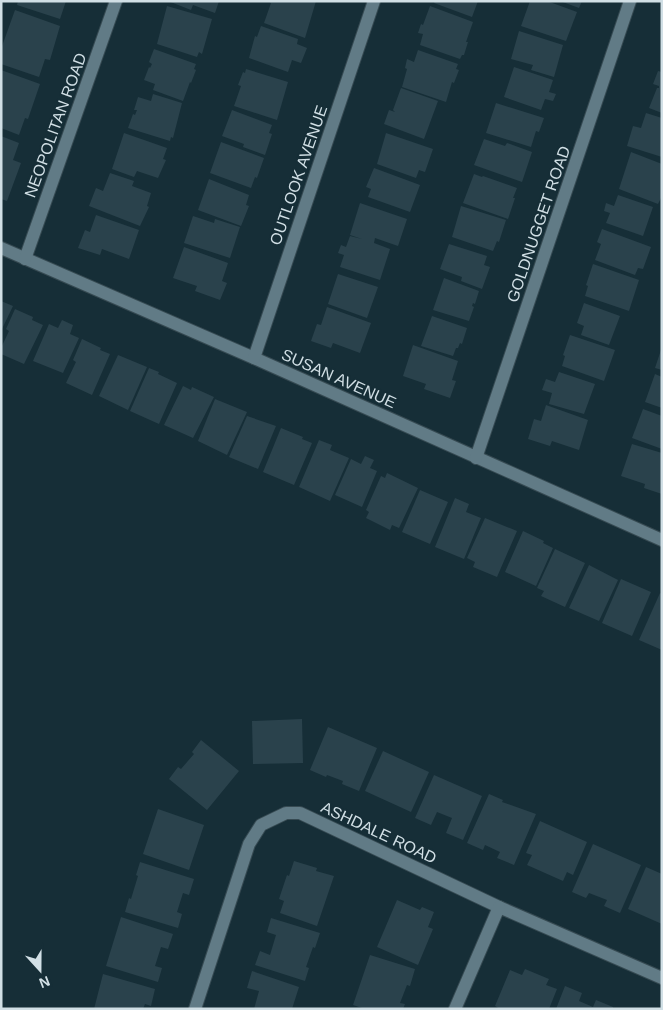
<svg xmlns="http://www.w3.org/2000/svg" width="663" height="1010" font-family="Arial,sans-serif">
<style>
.building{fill:#2a424c}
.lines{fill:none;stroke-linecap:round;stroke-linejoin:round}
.street-casing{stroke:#364a52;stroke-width:14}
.street{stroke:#617b86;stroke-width:12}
.labels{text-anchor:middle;stroke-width:4;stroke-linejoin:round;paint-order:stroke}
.street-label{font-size:16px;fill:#d1dfe5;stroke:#162e37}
</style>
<rect width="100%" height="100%" fill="#162e37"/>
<!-- building -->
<g class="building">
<path d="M18,1h48l-6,18 -43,-14z"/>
<path d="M168,1h51l-4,12 -22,-8 -2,5z"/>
<path d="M268,1h48l-11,37 -41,-15 7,-20z"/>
<path d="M435,1h43l-6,16 -38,-14z"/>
<path d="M530,1h17l30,11 -11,29 -45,-15z"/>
<path d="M560,1h22l-3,7z"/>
<path d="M167,6l45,13 -10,35 -3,-2 -2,5 -40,-13z"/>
<path d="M430,6l43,16 -7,20h2l-4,13h-2l-2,4 -40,-14 3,-11 -5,-1 3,-9 2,1z"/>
<path d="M15,10l45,16 -10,34 -5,-1 -6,18 -38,-13v-15z"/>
<path d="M261,26l37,13 -1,5 10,4 -6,15 -9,-3 -4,12 -39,-14 6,-22 2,1z"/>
<path d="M519,31l44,14 -9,32 -23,-7 2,-5 -22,-6z"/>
<path d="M154,49l42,15 -2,5 2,1 -5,13 -1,-1 -7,19 -30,-11 2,-6 -11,-4 5,-13 1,1 2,-4 -3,-2z"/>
<path d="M418,50l40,14 -2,5 3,1 -5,13 -2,-1 -6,20 -44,-15 5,-18 -2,-1 2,-9 7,3z"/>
<path d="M514,67l39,13 -4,12 7,2 -3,7 -8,-2 -4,11 -37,-13z"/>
<path d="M246,69l42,13 -11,38 -43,-14 7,-20 -3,-1 5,-13 2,1z"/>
<path d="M1,70l39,14 -12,35 -3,-1 -6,17 -18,-7z"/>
<path d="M658,71l4,1v41l-13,-5 8,-20h2v-2l-6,-2z"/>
<path d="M401,88l37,13 -14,38 -40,-15 5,-14 6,2 -2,-2z"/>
<path d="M153,94l29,9 -9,35 -2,-1 -1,4 -42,-13 5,-14 2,1 2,-5h-3l4,-13 13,4z"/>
<path d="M496,103l48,15 -5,14 -3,-1 -5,16 -45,-14z"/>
<path d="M232,110l40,15 -3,8 3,1 -7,21 -22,-8 1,-3 -22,-8z"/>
<path d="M646,113l16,5v39l-35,-11 6,-20 8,2z"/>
<path d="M124,133l43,15 -4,11 3,1 -8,18 -21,-7 -3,6 -22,-8z"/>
<path d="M386,133l47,16 -8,23 -6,-2 -3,8 -39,-14z"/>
<path d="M1,136l18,7 -6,17 8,3 -14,38 -6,-2z"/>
<path d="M484,139l21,7 2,-3 25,9 -10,30 -48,-17z"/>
<path d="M221,142l43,16 -7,20 -2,-1 -4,11 -41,-15z"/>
<path d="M631,152l31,12v32l-4,8 -39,-15z"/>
<path d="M374,168l46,17 -10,27 -42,-15 3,-8 -5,-2z"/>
<path d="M110,173l24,8 -2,5 19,7 -4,13 2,1 -9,19 -51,-20 7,-18 7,3z"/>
<path d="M474,174l8,3 1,-1 34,12 -4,10h2l-7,21 -45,-16z"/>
<path d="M209,179l40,16 -3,10 3,1 -8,20 -43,-16z"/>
<path d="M618,195l35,12 -10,29 -37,-13 4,-10 -6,-2 2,-8 8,3z"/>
<path d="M360,203l47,16 -9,27 -23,-8 -1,5 16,6 -10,31 -40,-13 4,-12 -6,-2 3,-8 5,2 4,-11 12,3 -12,-4z"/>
<path d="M461,206l45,14 -7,22 -2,-1 -4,10 -41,-14z"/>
<path d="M96,215l43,15 -10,29 -27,-10 -2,6 -22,-7 7,-18 5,2z"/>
<path d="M193,216l21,7 1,-4 25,8 -10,31 -46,-15z"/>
<path d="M602,229l49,18 -8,22 -5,-1 -3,7 -40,-15 6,-16 -4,-2z"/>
<path d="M449,244l38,12 -3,9 6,2 -8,22 -21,-8 1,-4 -22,-8z"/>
<path d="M184,247l44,16 -6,18 5,2 -7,17 -25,-9 2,-5 -24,-8z"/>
<path d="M593,264l46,16 -10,31 -44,-15 3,-10 -2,-1z"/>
<path d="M338,274l40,13 -11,31 -39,-14z"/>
<path d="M444,278l35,13 -4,13 -2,-1 -1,3 2,1 -5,14 -36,-11z"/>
<path d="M1,301l12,5 -12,25z"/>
<path d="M584,303l36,13 -11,29 -28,-10 3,-9 -7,-3z"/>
<path d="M327,307l44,16 -11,30 -27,-10 -2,5 -20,-7 6,-17 4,1z"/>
<path d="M15,309l18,8 -1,3 11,5 -19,39 -23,-10v-6l8,-17 -3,-2z"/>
<path d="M432,316l35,12 -5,16 -2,-1 -2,5h-2l-3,8 -32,-10z"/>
<path d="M62,320l11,5 -3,9 9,4 -16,35 -30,-12 16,-37 9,4z"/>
<path d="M570,335l45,15 -11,31 -42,-15 3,-10 -2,-1z"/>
<path d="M82,339l19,9 -1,2 10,4 -18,41 -26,-12 10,-21 -3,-2z"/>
<path d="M413,345l45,16 -6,19 4,1 -6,17 -26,-9 2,-5 -23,-8z"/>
<path d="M661,350h1v20l-7,-2z"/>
<path d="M118,355l29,12 -19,43 -29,-14z"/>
<path d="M149,368l10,4 -1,2 19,9 -18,41 -29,-13z"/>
<path d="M559,372l36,12 -11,30 -35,-10 3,-11 -10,-3 4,-11 9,3z"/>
<path d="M655,374l7,3v31l-17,-6z"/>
<path d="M183,386l8,4 1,-3 22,10 -21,41 -29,-13z"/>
<path d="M215,399l32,13 -20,43 -29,-14z"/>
<path d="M546,405l42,15 -9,30 -27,-9 -2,5 -22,-7 6,-20 7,2z"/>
<path d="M643,409l19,7v33l-30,-11z"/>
<path d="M247,416l29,10 -18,43 -29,-12z"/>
<path d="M281,428l22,9 -1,2 10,4 -18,42 -31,-13z"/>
<path d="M319,440l13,5 -2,5 19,8 -19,43 -31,-14z"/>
<path d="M632,444l30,9v41l-18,-6 1,-4 -24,-8z"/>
<path d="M365,456l9,4 -4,8 7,3 -15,36 -27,-12 16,-36 10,5z"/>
<path d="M387,473l31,15 -19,40 -7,-3 -2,5 -24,-12 3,-6 -3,-2 15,-34 4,2z"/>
<path d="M420,490l28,12 -18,42 -28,-12z"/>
<path d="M455,498l14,6 -3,8 15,6 -17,41 -29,-12z"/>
<path d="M485,518l32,13 -20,46 -24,-10 2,-5 -8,-4z"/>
<path d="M523,531l21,10 -1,2 10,5 -17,38 -31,-14z"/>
<path d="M555,549l30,14 -20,44 -24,-11 3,-5 -7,-3z"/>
<path d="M589,565l29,15 -19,41 -30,-13z"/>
<path d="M621,579l30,13 -19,44 -30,-13z"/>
<path d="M660,593l2,1v56l-23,-10z"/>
<path d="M302,719l1,44 -50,1 -1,-43z"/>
<path d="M328,727l49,21 -18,43 -17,-7 1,-3 -16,-6 -1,2 -16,-7z"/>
<path d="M201,740l38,31 -32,39 -38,-31 9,-12 3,2 13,-15 -2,-2z"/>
<path d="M383,751l46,21 -18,40 -46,-21z"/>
<path d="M434,775l48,21 -19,44 -17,-7 6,-15 -15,-6 -6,13 -16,-7z"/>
<path d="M489,794l14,6 -1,2 34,12 -22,51 -17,-7 3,-6 -15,-7 -2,5 -16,-7z"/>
<path d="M158,809l46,16 -15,45 -46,-16z"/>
<path d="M540,821l47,21 -14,33 -6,-3 -4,9 -36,-16 5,-10 -6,-2z"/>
<path d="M593,844l48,21 -21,48 -16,-7 3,-6 -18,-7 -3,5 -14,-6z"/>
<path d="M294,861l23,7 -1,3 18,5 -17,50 -37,-13 4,-12 -5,-2 8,-24 2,1z"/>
<path d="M140,862l54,17 -5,16 -6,-2 -6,19 5,2 -4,14 -53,-16 4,-14 2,1 7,-23 -2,-1z"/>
<path d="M646,867l16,7v50l-34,-15z"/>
<path d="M397,900l23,10 2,-3 12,5 -6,15 5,2 -15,36 -41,-18z"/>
<path d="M121,917l52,17 -5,15 -7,-2 -6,19 7,2 -4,14 -52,-16z"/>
<path d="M271,918l49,15 -5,15 -2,-1 -7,20 3,1 -4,13 -50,-16 5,-14 10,4 6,-20 -9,-3z"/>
<path d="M370,955l45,14 -5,17 -3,-1 -7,18 5,1 -2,5h-38l-12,-4z"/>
<path d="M525,969l24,10 -3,6 11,4 -8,20h-49l-5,-3 15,-36 12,5z"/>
<path d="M252,971l47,16 -7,22h-38l5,-18 -12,-3z"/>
<path d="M103,974l52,15 -4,17 -6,-2 -2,5h-49z"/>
<path d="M565,986l17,7 -3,8 14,6 3,-7 17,7v2h-57z"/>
</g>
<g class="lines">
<defs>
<g id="street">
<path d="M1,248l253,110 408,182"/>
<path d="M25,259l91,-258"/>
<path d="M254,358l120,-357"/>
<path d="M476,458l154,-457"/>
<path d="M195,1009l54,-165 12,-19 25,-12h14l199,94 163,71"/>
<path d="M455,1009l44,-102"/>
</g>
</defs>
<!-- street casing -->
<use href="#street" class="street-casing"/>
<!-- street -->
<use href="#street" class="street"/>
</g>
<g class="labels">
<!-- street labels -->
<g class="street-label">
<text transform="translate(55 125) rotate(-70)" y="6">NEOPOLITAN ROAD</text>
<text transform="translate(298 175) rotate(-71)" y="6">OUTLOOK AVENUE</text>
<text transform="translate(538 224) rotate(-71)" y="6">GOLDNUGGET ROAD</text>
<text transform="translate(339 378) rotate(24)" y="6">SUSAN AVENUE</text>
<text transform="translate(379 832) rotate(25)" y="6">ASHDALE ROAD</text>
</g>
</g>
<!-- border -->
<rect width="663" height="1010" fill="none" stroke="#d1dfe5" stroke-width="5"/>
<!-- north arrow -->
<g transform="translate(40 970) rotate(159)" stroke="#162e37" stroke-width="4" paint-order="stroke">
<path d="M0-4L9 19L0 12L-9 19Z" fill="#d1dfe5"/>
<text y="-8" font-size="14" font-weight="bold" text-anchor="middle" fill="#d1dfe5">N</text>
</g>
</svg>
